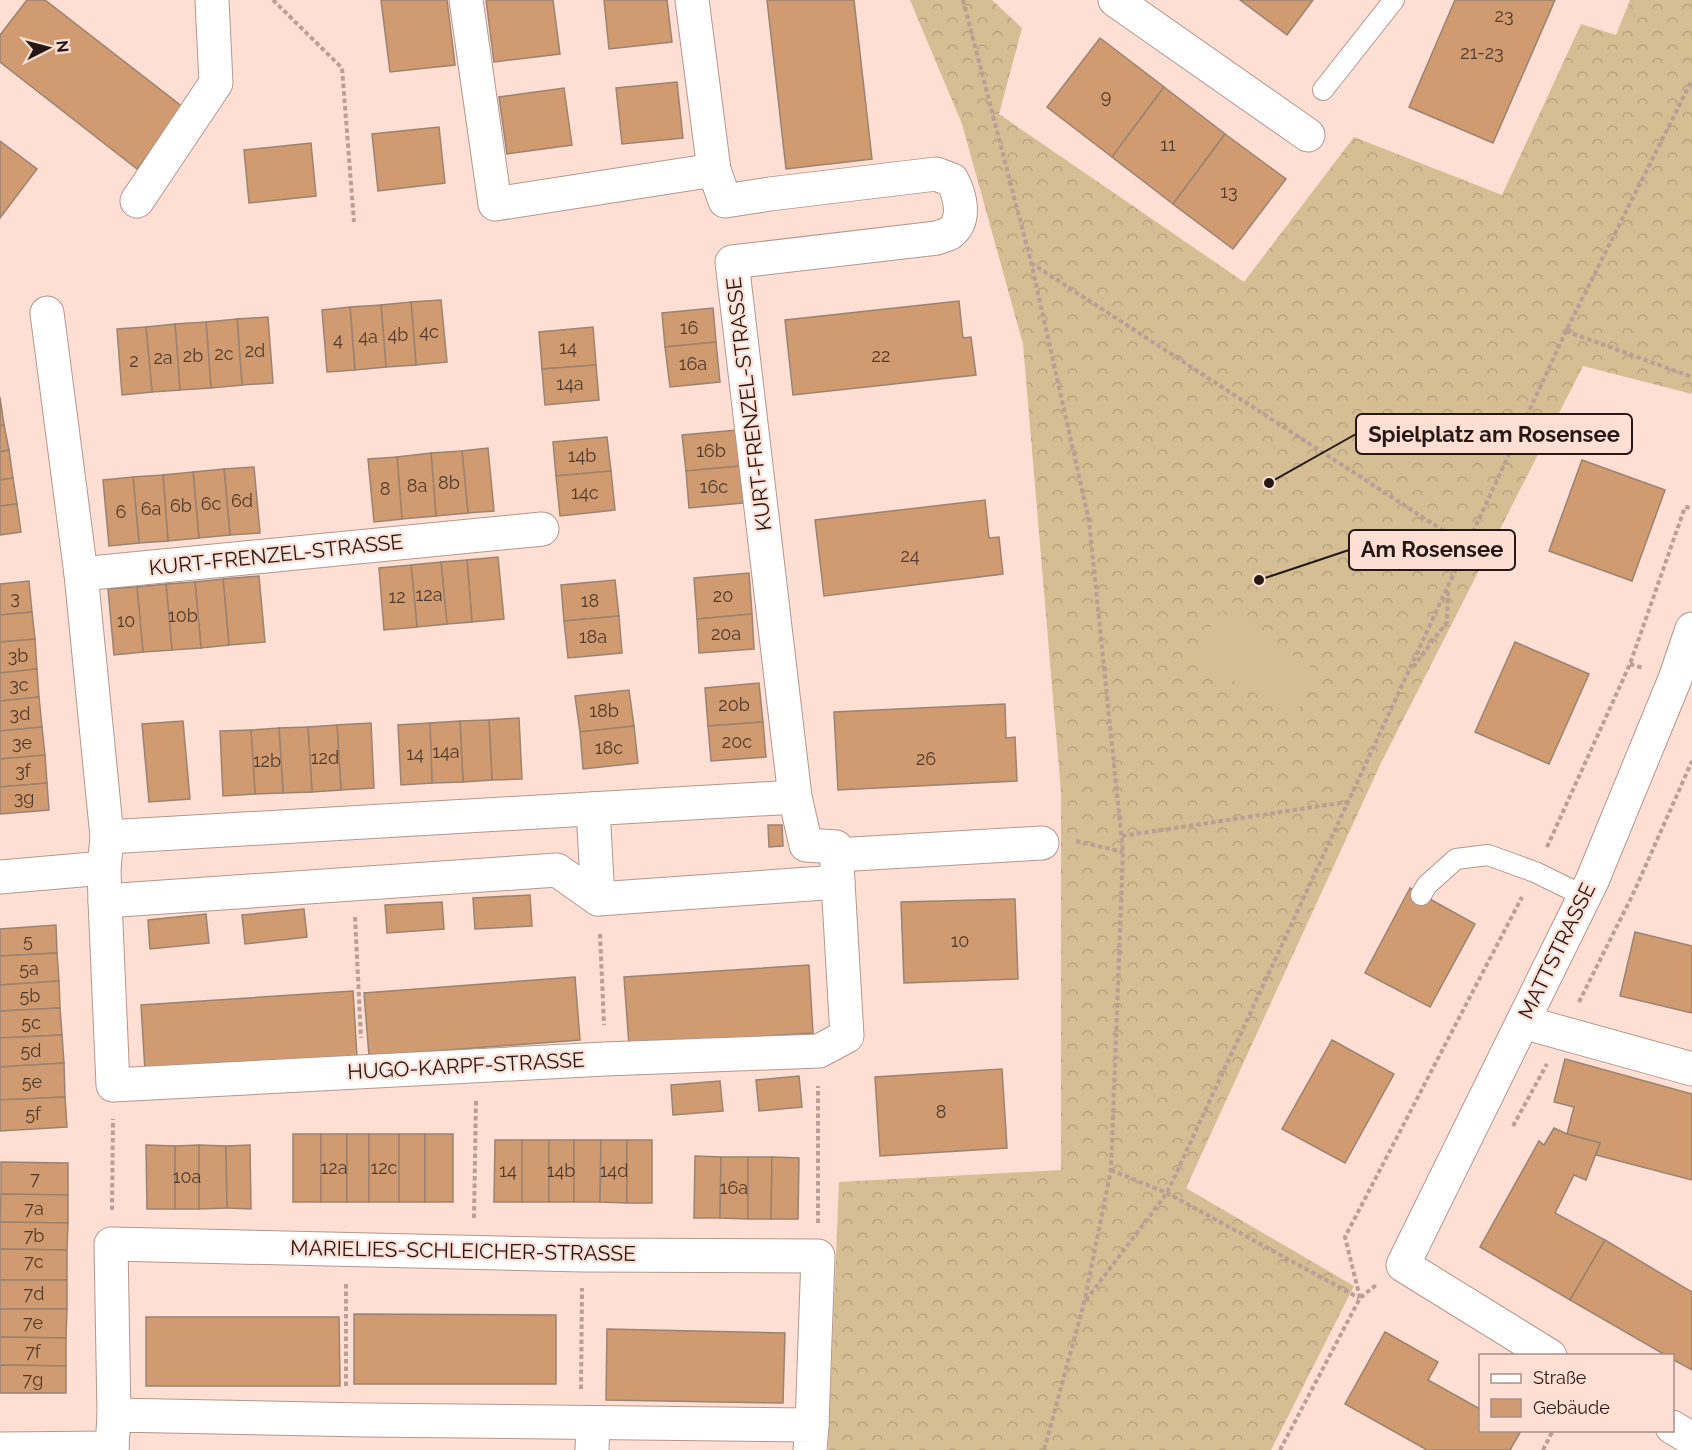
<svg xmlns="http://www.w3.org/2000/svg" width="1692" height="1450" font-family="Raleway,sans-serif">
<style>
.forest{fill:url(#forest-crowns)}
.pitch{fill:#d5be94}
.building{fill:#d09b70;stroke:#9b8371;stroke-width:1.5}
.lines{fill:none;stroke-linecap:round;stroke-linejoin:round}
.lane-casing{stroke:#b5968c;stroke-width:22}
.street-casing{stroke:#b5968c;stroke-width:35}
.path{stroke:#b99f96;stroke-width:4;stroke-dasharray:4.5 3;stroke-linecap:butt}
.lane{stroke:#fff;stroke-width:20}
.street{stroke:#fff;stroke-width:33}
.labels{text-anchor:middle;stroke-width:4.5;stroke-linejoin:round;paint-order:stroke}
.number-label{font-size:18px;fill:#4f3a2c}
.street-label{font-size:21px;fill:#241915;stroke:#ffded3}
.leader{fill:none;stroke:#241915;stroke-width:2}
.callout-dot{fill:#241915;stroke:#ffded3;stroke-width:2}
.callout{fill:#ffded3;stroke:#241915;stroke-width:2}
.callout-label{font-size:22px;text-anchor:middle;font-weight:bold;fill:#241915}
</style>
<defs>
<pattern id="forest-crowns" width="20" height="18" patternUnits="userSpaceOnUse" patternTransform="scale(1.5)"><rect width="20" height="18" fill="#d5be94"/><path d="M2 6a3 3 0 1 1 6 0M12 15a3 3 0 1 1 6 0" fill="none" stroke="#b7a37f"/></pattern>
</defs>
<rect width="100%" height="100%" fill="#ffded3"/>
<!-- forest -->
<path class="forest" d="M910,0h82l30,28 -23,86 245,168 110,-145 148,58 79,-171 35,11 14,-35h62v394l-109,-28 -203,399 -194,423 168,98 -83,164h-443l11,-268 222,-12v-378l-38,-448 -61,-220z"/>
<!-- pitch -->
<path class="pitch" d="M1221,611l99,62 -27,44 -100,-62z"/>
<!-- building -->
<g class="building">
<path d="M27,0h18l139,108 -47,61 -137,-107v-27z"/>
<path d="M381,0h66l8,65 -65,7z"/>
<path d="M486,0h67l7,54 -66,8z"/>
<path d="M604,0h63l5,42 -63,7z"/>
<path d="M767,0h87l18,159 -86,10z"/>
<path d="M1240,0h73l-26,35z"/>
<path d="M1455,0h100l-62,143 -84,-36z"/>
<path d="M1100,38l64,49 -52,70 -65,-50z"/>
<path d="M677,82l6,56 -61,6 -6,-56z"/>
<path d="M1164,87l61,47 -52,70 -61,-47z"/>
<path d="M564,88l8,57 -65,9 -8,-57z"/>
<path d="M439,127l6,56 -67,8 -6,-57z"/>
<path d="M1225,134l61,45 -53,70 -60,-45z"/>
<path d="M0,141l37,28 -37,49z"/>
<path d="M311,143l5,53 -67,7 -5,-53z"/>
<path d="M441,300l6,62 -31,3 -5,-63z"/>
<path d="M959,301l4,37 8,-1 5,38 -183,20 -8,-75z"/>
<path d="M411,302l5,63 -30,2 -5,-62z"/>
<path d="M381,305l5,62 -31,3 -5,-63z"/>
<path d="M350,307l5,63 -28,2 -5,-62z"/>
<path d="M713,308l3,34 -51,5 -3,-34z"/>
<path d="M268,317l5,66 -31,2 -5,-66z"/>
<path d="M237,319l5,66 -31,3 -5,-66z"/>
<path d="M206,322l5,66 -31,2 -5,-66z"/>
<path d="M175,324l5,66 -28,2 -6,-65z"/>
<path d="M146,327l6,65 -30,3 -5,-66z"/>
<path d="M593,327l3,38 -54,4 -3,-37z"/>
<path d="M716,342l4,40 -50,5 -5,-40z"/>
<path d="M596,365l3,35 -54,5 -3,-36z"/>
<path d="M0,397l4,28 -4,1z"/>
<path d="M4,425l5,25 -9,2v-26z"/>
<path d="M737,430l3,36 -54,5 -4,-36z"/>
<path d="M607,437l4,34 -55,5 -3,-34z"/>
<path d="M488,448l6,63 -26,2 -6,-62z"/>
<path d="M9,450l4,28 -13,2v-28z"/>
<path d="M462,451l6,62 -32,3 -5,-63z"/>
<path d="M431,453l5,63 -34,3 -5,-62z"/>
<path d="M397,457l5,62 -28,3 -6,-63z"/>
<path d="M1582,460l83,30 -33,91 -83,-30z"/>
<path d="M740,466l3,37 -54,5 -3,-37z"/>
<path d="M254,467l6,66 -30,2 -6,-66z"/>
<path d="M224,469l6,66 -31,3 -6,-66z"/>
<path d="M611,471l4,39 -55,6 -4,-40z"/>
<path d="M193,472l6,66 -31,3 -5,-66z"/>
<path d="M163,475l5,66 -29,2 -6,-66z"/>
<path d="M133,477l6,66 -30,3 -6,-66z"/>
<path d="M13,478l4,26 -17,2v-26z"/>
<path d="M985,500l4,38 10,-1 4,37 -179,22 -9,-76z"/>
<path d="M17,504l4,28 -21,3v-29z"/>
<path d="M498,557l6,62 -32,3 -5,-62z"/>
<path d="M467,560l5,62 -25,2 -6,-62z"/>
<path d="M441,562l6,62 -30,3 -6,-62z"/>
<path d="M411,565l6,62 -33,3 -5,-62z"/>
<path d="M749,573l3,41 -55,5 -3,-41z"/>
<path d="M259,576l6,66 -36,3 -6,-66z"/>
<path d="M223,579l6,66 -28,3 -6,-66z"/>
<path d="M615,580l4,36 -55,5 -3,-36z"/>
<path d="M29,581l3,31 -32,3v-31z"/>
<path d="M195,582l6,66 -29,2 -6,-66z"/>
<path d="M166,584l6,66 -29,2 -6,-65z"/>
<path d="M137,587l6,65 -29,3 -6,-66z"/>
<path d="M32,612l3,27 -35,3v-27z"/>
<path d="M752,614l2,35 -55,4 -2,-34z"/>
<path d="M619,616l3,37 -54,5 -4,-37z"/>
<path d="M35,639l2,30 -37,4v-31z"/>
<path d="M1515,642l74,32 -40,90 -74,-32z"/>
<path d="M37,669l2,28 -39,4v-28z"/>
<path d="M759,683l4,39 -55,4 -3,-38z"/>
<path d="M629,690l5,36 -54,6 -5,-36z"/>
<path d="M39,697l3,30 -42,4v-30z"/>
<path d="M1005,704l1,34 9,-1 2,44 -179,9 -4,-78z"/>
<path d="M519,718l3,61 -30,1 -3,-60z"/>
<path d="M489,720l3,60 -29,2 -3,-61z"/>
<path d="M183,721l7,78 -41,3 -7,-78z"/>
<path d="M460,721l3,61 -31,1 -2,-60z"/>
<path d="M763,722l3,35 -55,4 -3,-35z"/>
<path d="M371,723l3,65 -33,2 -4,-65z"/>
<path d="M430,723l2,60 -31,2 -3,-60z"/>
<path d="M337,725l4,65 -29,2 -4,-65z"/>
<path d="M634,726l4,37 -55,6 -3,-37z"/>
<path d="M42,727l3,28 -45,4v-28z"/>
<path d="M308,727l4,65 -29,1 -4,-65z"/>
<path d="M279,728l4,65 -28,1 -4,-64z"/>
<path d="M251,730l4,64 -32,2 -3,-65z"/>
<path d="M45,755l2,28 -47,4v-28z"/>
<path d="M47,783l2,27 -49,4v-27z"/>
<path d="M768,825h14l1,21 -14,1z"/>
<path d="M1410,888l65,36 -45,83 -65,-34z"/>
<path d="M530,895l2,31 -57,3 -2,-31z"/>
<path d="M1015,899l3,80 -114,4 -3,-81z"/>
<path d="M442,902l2,27 -57,4 -2,-28z"/>
<path d="M304,909l3,28 -62,7 -3,-29z"/>
<path d="M206,914l3,29 -59,6 -2,-29z"/>
<path d="M56,925l1,28 -57,3v-27z"/>
<path d="M1635,932l57,14v67l-72,-17z"/>
<path d="M57,953l2,28 -59,4v-29z"/>
<path d="M809,965l4,68 -184,12 -5,-68z"/>
<path d="M575,977l5,63 -211,16 -5,-63z"/>
<path d="M59,981l1,27 -60,3v-26z"/>
<path d="M353,991l4,66 -212,14 -4,-66z"/>
<path d="M60,1008l2,27 -62,3v-27z"/>
<path d="M62,1035l2,28 -64,4v-29z"/>
<path d="M1332,1040l62,34 -49,89 -63,-34z"/>
<path d="M1565,1059l127,35v86l-96,-25 4,-12 -33,-9 7,-27 -20,-5z"/>
<path d="M64,1063l1,34 -65,3v-33z"/>
<path d="M1002,1069l5,79 -127,8 -5,-79z"/>
<path d="M799,1076l3,31 -43,4 -3,-31z"/>
<path d="M720,1081l3,30 -50,4 -2,-30z"/>
<path d="M65,1097l2,30 -67,4v-31z"/>
<path d="M1554,1128l13,6 33,9 -14,37 -12,-5 -19,38 50,27 -35,60 -90,-53 59,-106 5,4z"/>
<rect x="293" y="1134" width="28" height="68"/>
<rect x="321" y="1134" width="26" height="68"/>
<rect x="347" y="1134" width="22" height="68"/>
<rect x="369" y="1134" width="30" height="68"/>
<rect x="399" y="1134" width="26" height="68"/>
<rect x="425" y="1134" width="28" height="68"/>
<path d="M495,1140h27v62h-28z"/>
<rect x="522" y="1140" width="27" height="62"/>
<rect x="549" y="1140" width="25" height="62"/>
<path d="M574,1140h27l-1,62h-26z"/>
<path d="M601,1140h26v63l-27,-1z"/>
<rect x="627" y="1140" width="25" height="63"/>
<path d="M146,1145l29,1v63h-28z"/>
<path d="M199,1145v64h-24v-63z"/>
<path d="M199,1145l27,1 1,62 -28,1z"/>
<path d="M250,1145l1,64 -24,-1 -1,-62z"/>
<path d="M695,1156l26,1 -1,61h-26z"/>
<path d="M721,1157h27v62l-28,-1z"/>
<path d="M748,1157h24l-1,62h-23z"/>
<path d="M772,1157l27,1 -1,61h-27z"/>
<path d="M1,1162l67,1v32l-67,-1z"/>
<path d="M1,1194l67,1v28l-68,-1z"/>
<path d="M0,1222l68,1 -1,27 -67,-1z"/>
<path d="M1605,1240l87,52v78l-20,-11v-3h-5l-97,-56z"/>
<path d="M0,1249l67,1v30h-67z"/>
<rect x="0" y="1280" width="67" height="29"/>
<path d="M0,1309h67l-1,29 -66,-1z"/>
<path d="M354,1314l202,1v69h-202z"/>
<path d="M146,1317h193l1,69h-194z"/>
<path d="M607,1329l178,4 -2,70 -177,-3z"/>
<path d="M1385,1332l53,30 -10,18 52,29v21l41,1 -11,19h-83l-82,-46z"/>
<path d="M0,1337l66,1v28l-66,-1z"/>
<path d="M0,1365l66,1v27h-66z"/>
</g>
<g class="lines">
<defs>
<g id="lane">
<path d="M1323,90l71,-90"/>
<path d="M1421,895l6,-10 29,-26 32,-4 47,17 49,24"/>
</g>
<g id="street">
<path d="M466,0l29,204 219,-34"/>
<path d="M692,0l22,170 11,31 45,-7 166,-20 16,6c8,15 15,40 -2,53 -3,2 -9,3 -13,5l-205,24 63,535"/>
<path d="M1115,0l193,135"/>
<path d="M137,201l79,-118 -4,-83"/>
<path d="M47,313l34,261 26,263"/>
<path d="M81,574l461,-45"/>
<path d="M795,797l11,48 30,2 2,35 -240,17 -41,-29 -452,31 -1,-33 3,-31z"/>
<path d="M593,809l5,90"/>
<path d="M836,855l206,-12"/>
<path d="M0,877l104,-9"/>
<path d="M105,901l8,184 492,-26 214,-8 28,-15 -9,-154"/>
<path d="M1523,1022l169,47"/>
<path d="M1550,1356l-147,-91 189,-384 83,-202 17,-50"/>
<path d="M114,1415l-3,-171 472,11 235,1 -6,169"/>
<path d="M1672,1427l20,12"/>
<path d="M112,1448l2,-33 251,5 447,5 -2,25"/>
<path d="M0,1449l112,-1v2"/>
<path d="M592,1450l1,-27"/>
</g>
</defs>
<!-- lane casing -->
<use href="#lane" class="lane-casing"/>
<!-- street casing -->
<use href="#street" class="street-casing"/>
<!-- path -->
<g class="path">
<path d="M273,0l69,68 12,154"/>
<path d="M963,0l68,262 58,259 34,331 -12,318 -27,133 -40,147"/>
<path d="M1031,263l436,283"/>
<path d="M1566,331l126,46"/>
<path d="M1630,664l13,4"/>
<path d="M1413,667l34,-45 1,-32"/>
<path d="M1122,836l225,-34"/>
<path d="M1076,841l47,11"/>
<path d="M1547,847l83,-183 55,-157 7,1"/>
<path d="M355,917l6,121"/>
<path d="M600,934l4,91"/>
<path d="M1579,1002l55,-110 58,-131"/>
<path d="M1513,1126l34,-62"/>
<path d="M1111,1170l56,23 192,105"/>
<path d="M112,1210l1,-91"/>
<path d="M474,1218l2,-119"/>
<path d="M818,1223v-137"/>
<path d="M1360,1298l-15,-61 177,-340"/>
<path d="M1086,1300l81,-107 399,-862 126,-251"/>
<path d="M346,1386v-104"/>
<path d="M581,1389l1,-101"/>
<path d="M1280,1450l80,-152 16,-13"/>
<path d="M1543,1450l10,-20"/>
</g>
<!-- lane -->
<use href="#lane" class="lane"/>
<!-- street -->
<use href="#street" class="street"/>
</g>
<g class="labels">
<!-- number labels -->
<g class="number-label">
<text x="1504" y="22">23</text>
<text x="1482" y="59">21-23</text>
<text x="1106" y="103">9</text>
<text x="1168" y="151">11</text>
<text x="1229" y="198">13</text>
<text x="689" y="334">16</text>
<text x="429" y="338">4c</text>
<text x="398" y="341">4b</text>
<text x="368" y="343">4a</text>
<text x="338" y="346">4</text>
<text x="568" y="354">14</text>
<text x="255" y="357">2d</text>
<text x="224" y="360">2c</text>
<text x="193" y="362">2b</text>
<text x="881" y="362">22</text>
<text x="163" y="364">2a</text>
<text x="134" y="367">2</text>
<text x="693" y="370">16a</text>
<text x="570" y="390">14a</text>
<text x="711" y="457">16b</text>
<text x="582" y="462">14b</text>
<text x="449" y="489">8b</text>
<text x="417" y="492">8a</text>
<text x="714" y="493">16c</text>
<text x="385" y="495">8</text>
<text x="585" y="499">14c</text>
<text x="242" y="507">6d</text>
<text x="211" y="510">6c</text>
<text x="181" y="512">6b</text>
<text x="151" y="515">6a</text>
<text x="121" y="518">6</text>
<text x="910" y="562">24</text>
<text x="429" y="601">12a</text>
<text x="723" y="602">20</text>
<text x="397" y="603">12</text>
<text x="15" y="604">3</text>
<text x="590" y="607">18</text>
<text x="183" y="622">10b</text>
<text x="126" y="627">10</text>
<text x="726" y="640">20a</text>
<text x="593" y="643">18a</text>
<text x="18" y="662">3b</text>
<text x="19" y="691">3c</text>
<text x="734" y="711">20b</text>
<text x="604" y="717">18b</text>
<text x="20" y="720">3d</text>
<text x="737" y="748">20c</text>
<text x="22" y="749">3e</text>
<text x="609" y="754">18c</text>
<text x="446" y="758">14a</text>
<text x="415" y="760">14</text>
<text x="325" y="764">12d</text>
<text x="926" y="765">26</text>
<text x="267" y="767">12b</text>
<text x="23" y="777">3f</text>
<text x="24" y="804">3g</text>
<text x="28" y="947">5</text>
<text x="960" y="947">10</text>
<text x="29" y="975">5a</text>
<text x="30" y="1002">5b</text>
<text x="31" y="1029">5c</text>
<text x="31" y="1057">5d</text>
<text x="32" y="1088">5e</text>
<text x="941" y="1118">8</text>
<text x="33" y="1120">5f</text>
<text x="334" y="1174">12a</text>
<text x="384" y="1174">12c</text>
<text x="508" y="1177">14</text>
<text x="561" y="1177">14b</text>
<text x="614" y="1177">14d</text>
<text x="187" y="1183">10a</text>
<text x="35" y="1185">7</text>
<text x="734" y="1194">16a</text>
<text x="34" y="1215">7a</text>
<text x="34" y="1242">7b</text>
<text x="34" y="1268">7c</text>
<text x="34" y="1300">7d</text>
<text x="33" y="1329">7e</text>
<text x="33" y="1358">7f</text>
<text x="33" y="1386">7g</text>
</g>
<!-- street labels -->
<g class="street-label">
<text transform="translate(749 404) rotate(-97)" y="7">KURT-FRENZEL-STRASSE</text>
<text transform="translate(276 555) rotate(-6)" y="7">KURT-FRENZEL-STRASSE</text>
<text transform="translate(1557 951) rotate(-64)" y="7">MATTSTRASSE</text>
<text transform="translate(466 1066) rotate(-3)" y="7">HUGO-KARPF-STRASSE</text>
<text transform="translate(463 1251) rotate(1)" y="7">MARIELIES-SCHLEICHER-STRASSE</text>
</g>
</g>
<!-- callouts -->
<path class="leader" d="M1269 483L1356 434M1259 580L1349 550"/>
<g class="callout-dot">
<circle cx="1269" cy="483" r="6"/>
<circle cx="1259" cy="580" r="6"/>
</g>
<g class="callout">
<rect x="1356" y="414" width="276" height="40" rx="6"/>
<rect x="1349" y="530" width="166" height="40" rx="6"/>
</g>
<g class="callout-label">
<text x="1494" y="442">Spielplatz am Rosensee</text>
<text x="1432" y="557">Am Rosensee</text>
</g>
<!-- legend -->
<rect x="1479" y="1354" width="195" height="78" fill="#ffded3" stroke="#a78f87" stroke-width="1.5"/>
<rect x="1491" y="1374" width="30" height="9" fill="#ffffff" stroke="#a78f87" stroke-width="1.5"/>
<text x="1533" y="1384" font-size="18" fill="#241915">Straße</text>
<rect x="1491" y="1399" width="30" height="18" fill="#d09b70" stroke="#a78f87" stroke-width="1.5"/>
<text x="1533" y="1414" font-size="18" fill="#241915">Gebäude</text>
<!-- north arrow -->
<g transform="translate(48 48) rotate(84)" stroke="#ffded3" stroke-width="4.5" paint-order="stroke">
<path d="M0-4.5L10 22L0 15L-10 22Z" fill="#241915"/>
<text y="-9" font-size="16" font-weight="bold" text-anchor="middle" fill="#241915">N</text>
</g>
</svg>
